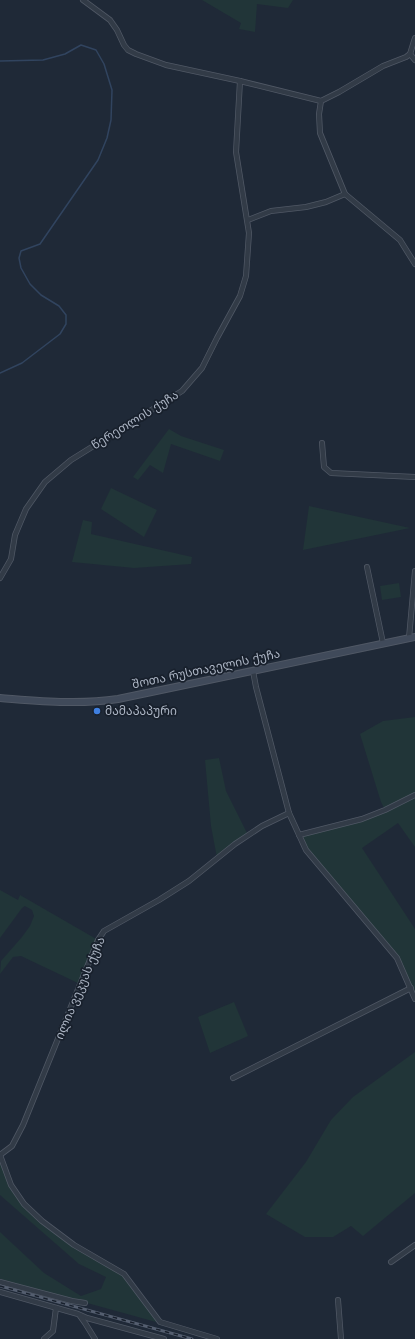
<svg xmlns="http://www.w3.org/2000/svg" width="415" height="1339" font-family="Arial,'Noto Sans Georgian',sans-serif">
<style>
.green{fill:#213538}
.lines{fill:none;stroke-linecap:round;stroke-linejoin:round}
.stream{stroke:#31445f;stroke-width:1.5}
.street-casing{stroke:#505865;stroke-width:6}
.secondary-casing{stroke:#505865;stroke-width:8}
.street{stroke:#323b47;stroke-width:4.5}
.secondary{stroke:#404a5a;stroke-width:6}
.rail-casing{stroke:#545e6f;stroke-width:3}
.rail{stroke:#18202c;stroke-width:1.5;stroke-dasharray:4.5;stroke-linecap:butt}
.shop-dot{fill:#3f7fe0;stroke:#18202c;stroke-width:1.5}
.labels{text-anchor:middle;stroke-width:3.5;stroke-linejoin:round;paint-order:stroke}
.street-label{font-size:12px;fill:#acb5c4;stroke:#18202c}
.poi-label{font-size:12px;fill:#acb5c4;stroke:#18202c;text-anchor:start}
</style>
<rect width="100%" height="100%" fill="#1f2937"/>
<!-- green -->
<g class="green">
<path d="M202,0h91l-5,8 -31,-4 -2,28 -16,-3 2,-6z"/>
<path d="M169,429l12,7 43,14 -4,11 -49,-17 -8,29 -13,-8 -12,15 -5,-3z"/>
<path d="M111,488l46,22 -13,27 -43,-28z"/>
<path d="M309,506l101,22 -107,22z"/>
<path d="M83,520l9,2 -1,12 101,23 -1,7 -57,4 -62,-6z"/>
<path d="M399,583l2,14 -19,3 -2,-14z"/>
<path d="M415,717v130l-17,-24 -36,25 53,81v70l-18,-41 -91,-108 -7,-15 63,-16 23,-9 -4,-8 -21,-68 23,-13z"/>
<path d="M219,758l7,33 22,44 -31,23 -6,-32 -6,-66z"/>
<path d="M0,890l18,10 2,-5 78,45 -18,44 -59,-28 -8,1 -13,17 1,-13 21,-24 8,-11 4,-10 -2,-6 -7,-4 -3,2 -22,30z"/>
<path d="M234,1002l14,34 -38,17 -12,-36z"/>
<path d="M415,1052v141l-52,43 -12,-10 -18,11h-28l-39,-23 40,-52 25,-42 22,-23z"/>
<path d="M0,1155l11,30 13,19 50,41 50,29 32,44 11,7 -167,-46v-47l44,41 37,23 20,-7 5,-12 -27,-13 -79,-69z"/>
</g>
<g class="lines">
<!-- stream -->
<path class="stream" d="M0,61l43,-1 22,-6 16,-9 15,5 8,14 8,26 -1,30 -4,18 -9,22 -58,84 -19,7 -2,7 2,10 9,16 11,11 18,11 7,9v9l-6,10 -38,29 -22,10"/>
<defs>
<g id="street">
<path d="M83,0l27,20 7,10 7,15 4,5 8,4 30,11 74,16 81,20 18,-9 44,-26 23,-9 4,-3 5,-16"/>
<path d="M410,54l5,6"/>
<path d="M321,101l-2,13 1,19 25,61 55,46 15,24"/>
<path d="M248,220l23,-9 35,-4 20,-5 19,-8"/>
<path d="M322,443l2,24 7,6 84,4"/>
<path d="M367,567l16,76"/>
<path d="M0,578l11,-19 4,-24 11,-26 19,-27 26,-22 111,-69 20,-23 15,-30 23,-42 6,-20 3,-43 -13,-81 4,-71"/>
<path d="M409,638l6,-67"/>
<path d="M253,671l3,16 33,126 17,37 91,108 18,41"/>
<path d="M299,835l63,-16 23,-9 30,-15"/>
<path d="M233,1078l178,-90"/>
<path d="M0,1155l12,-9 11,-21 75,-185 6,-9 55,-31 30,-19 46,-37 27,-18 27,-13"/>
<path d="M0,1155l11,30 13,19 18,17 32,24 50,29 36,48 57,17"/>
<path d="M391,1262l24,-17"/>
<path d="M0,1282l72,19 13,2"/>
<path d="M0,1292l78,22 9,4 77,21"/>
<path d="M338,1300l3,39"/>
<path d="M80,1316l5,7 10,16"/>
<path d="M44,1339l9,-8 3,-23"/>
</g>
<path id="secondary" d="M0,698c40,3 78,7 118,1l297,-62"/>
</defs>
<!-- street casing -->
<use href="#street" class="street-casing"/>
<!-- secondary casing -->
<use href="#secondary" class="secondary-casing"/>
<!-- street -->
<use href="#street" class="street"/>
<!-- secondary -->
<use href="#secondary" class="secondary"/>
<defs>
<path id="rail" d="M0,1286l192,53"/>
</defs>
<!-- rail casing -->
<use href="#rail" class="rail-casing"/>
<!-- rail -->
<use href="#rail" class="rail"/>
</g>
<!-- markers -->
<circle class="shop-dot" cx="97" cy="711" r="4"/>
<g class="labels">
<!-- street labels -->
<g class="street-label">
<text transform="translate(135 420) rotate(-32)" y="4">წერეთლის ქუჩა</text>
<text transform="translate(206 669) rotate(-12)" y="4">შოთა რუსთაველის ქუჩა</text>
<text transform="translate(80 988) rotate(-67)" y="4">ილია ვეკუას ქუჩა</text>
</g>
<!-- poi labels -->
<g class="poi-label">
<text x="105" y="715">მამაპაპური</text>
</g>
</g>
</svg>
